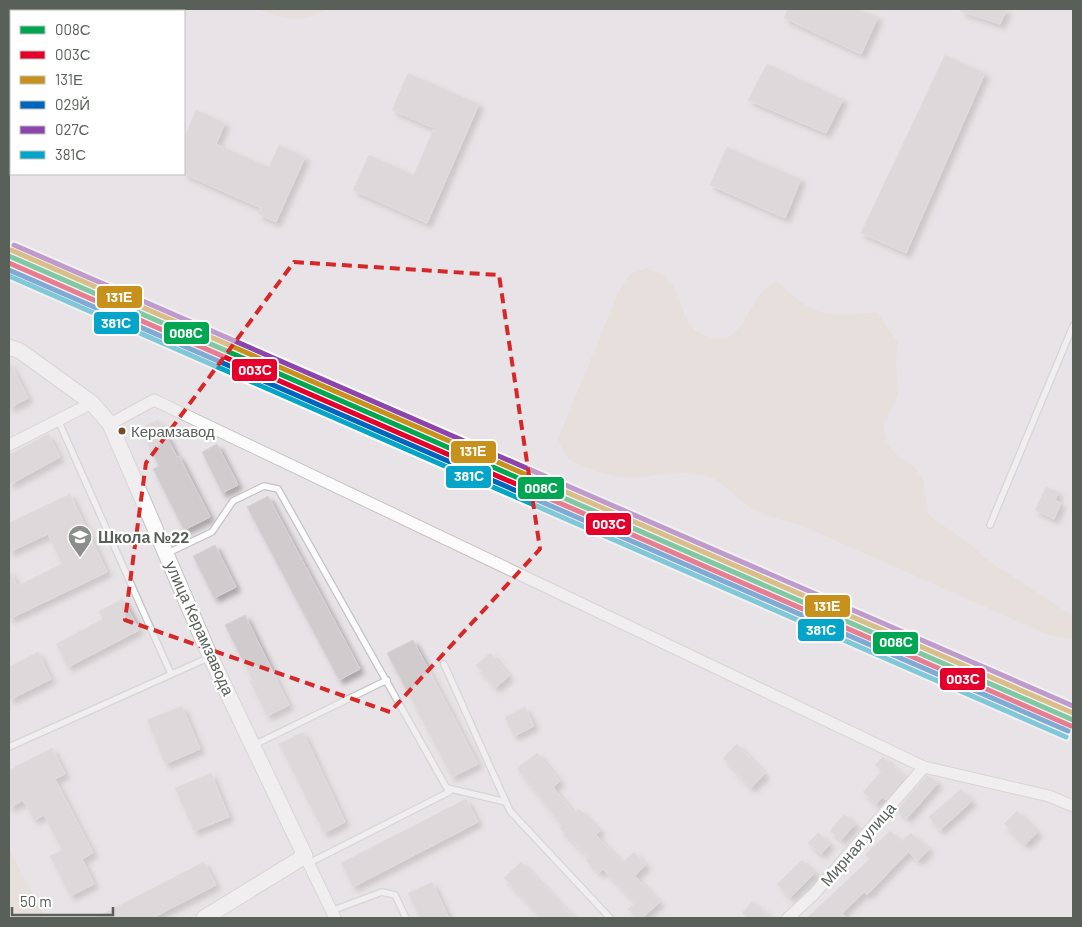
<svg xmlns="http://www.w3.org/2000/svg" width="1082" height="927" font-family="Barlow,sans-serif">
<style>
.green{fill:#e5dacf}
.building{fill:#d0ccce;stroke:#d8d2d6;filter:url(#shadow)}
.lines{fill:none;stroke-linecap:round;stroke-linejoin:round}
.lane-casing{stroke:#c3c3c3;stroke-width:8}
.street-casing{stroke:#c3c3c3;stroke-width:13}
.secondary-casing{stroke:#c3c3c2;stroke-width:17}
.lane{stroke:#fcfbfb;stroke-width:5.5}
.street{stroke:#fcfbfb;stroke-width:11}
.secondary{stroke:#fcfbfb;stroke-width:15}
.rail-1-casing{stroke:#fff;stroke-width:9}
.rail-2-casing{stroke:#fff;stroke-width:9}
.rail-3-casing{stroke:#fff;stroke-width:9}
.rail-4-casing{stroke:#fff;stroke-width:9}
.rail-5-casing{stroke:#fff;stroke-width:9}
.rail-6-casing{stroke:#fff;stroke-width:9}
.rail-1{stroke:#00a651;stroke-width:5}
.rail-2{stroke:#e4002b;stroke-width:5}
.rail-3{stroke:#c8911b;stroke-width:5}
.rail-4{stroke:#0065bd;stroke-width:5}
.rail-5{stroke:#8e44ad;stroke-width:5}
.rail-6{stroke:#04a5c8;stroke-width:5}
.marked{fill:none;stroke:#d62828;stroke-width:4;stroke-dasharray:10 6;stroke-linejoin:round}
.bus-dot{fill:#7a4b2a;stroke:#fff;stroke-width:2}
.labels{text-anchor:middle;stroke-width:4.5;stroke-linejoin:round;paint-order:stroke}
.bus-label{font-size:15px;fill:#59605a;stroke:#fff;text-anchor:start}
.poi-label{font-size:16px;font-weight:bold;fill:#59605a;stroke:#fff;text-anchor:start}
.street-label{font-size:16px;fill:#59605a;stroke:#fff}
.line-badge{stroke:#fff;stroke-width:2}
.badge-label{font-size:14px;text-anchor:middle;font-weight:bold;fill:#fff}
</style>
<defs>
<filter id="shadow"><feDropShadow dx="4.5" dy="4.5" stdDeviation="2.5" flood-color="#0004"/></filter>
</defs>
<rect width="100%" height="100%" fill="#e8e3e6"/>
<!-- green -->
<g class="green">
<path d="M257,9h69c-21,15 -47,9 -69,0z"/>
<path d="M647,268c5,3 13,4 18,8 27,23 6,61 61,63l14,-12 20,-33 16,-13c11,8 20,19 31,25 22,14 46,6 70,7l21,29 -2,18 2,35 -15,32 4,17 12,13 15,9 9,14 5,34c18,16 39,24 55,43l90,59v23l-24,-4 -249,-110c-17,-5 -35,-8 -50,-18 -17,-10 -27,-28 -47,-32 -23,-5 -46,0 -68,3 -15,1 -59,-10 -69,-22 -3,-4 -6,-12 -8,-17l60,-146 12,-19z"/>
<path d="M9,849l35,67 -3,2h-32z"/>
</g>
<!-- building -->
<g class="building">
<path d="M788,9h70l20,8 -17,37 -77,-36z"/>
<path d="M961,9h46l-7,15 -40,-13z"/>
<path d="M945,55l40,18 -79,180 -45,-20z"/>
<path d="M767,64l76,35 -17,34 -78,-33z"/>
<path d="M408,73l71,31 -52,119 -74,-33 16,-35 45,20 20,-47 -42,-18z"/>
<path d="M196,110l29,13 -9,21 53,23 10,-22 26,12 -29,65 -18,-8 3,-6 -77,-34v-35z"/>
<path d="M727,147l74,32 -16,39 -75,-33z"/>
<path d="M9,361l19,37 -19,10z"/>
<path d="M158,420l19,37 2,-1 31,61 -26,13 -31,-61 6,-3 -19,-37z"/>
<path d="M48,434l12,23 -51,28v-30z"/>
<path d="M217,444l21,41 -16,8 -20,-41z"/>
<path d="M1046,487l12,5 -3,8 6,3 -7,16 -19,-9z"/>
<path d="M70,494l37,78 -98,47v-50l8,17 45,-22 -14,-30 -39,18v-29z"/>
<path d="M268,496l92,173 -21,11 -92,-173z"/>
<path d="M215,545l21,42 -22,11 -21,-42z"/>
<path d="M123,599l16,31 -71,37 -12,-23 47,-25 -4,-8z"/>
<path d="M245,615l44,90 -22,11 -17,-34 3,-1 -28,-56z"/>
<path d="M413,640l65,124 -26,13 -65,-124z"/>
<path d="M38,652l13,27 -42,21v-33z"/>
<path d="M490,653l19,23 -14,12 -19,-23z"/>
<path d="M182,706l18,43 -35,15 -18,-44z"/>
<path d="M525,707l9,19 -20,10 -9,-19z"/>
<path d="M303,732l42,90 -21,11 -45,-89z"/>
<path d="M737,744l28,30 -14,14 -28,-30z"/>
<path d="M52,748l13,26 -10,5 38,74 -11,6 12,25 -24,12 -20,-40 12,-6 -18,-35 -10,5 -11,-20 -14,8v-38z"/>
<path d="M537,753l23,28 -7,6 21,27 5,-5 21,21 -4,5 26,28 12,-11 12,13 -11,11 25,26 -18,16h-6l-8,-9 7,-6 -32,-34 -4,4 -13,-13 3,-3 -29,-28 2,-3 -45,-58z"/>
<path d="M883,757l22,20 -19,23 -4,-3 -6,7 -13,-12 19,-21 -7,-6z"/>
<path d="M211,773l18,44 -35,14 -19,-43z"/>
<path d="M927,775l11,8 -31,35 -10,-8z"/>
<path d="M961,789l11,12 -32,29 -11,-13z"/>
<path d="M466,799l12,23 -125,65 -12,-24z"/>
<path d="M1017,811l21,21 -13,13 -21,-21z"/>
<path d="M844,814l11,10 -14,16 -11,-9z"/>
<path d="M890,831l11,11 10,-9 18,16 -11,12 -10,-9 -41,43 -3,-3 -22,21 5,5h-40l63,-59 -5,-4z"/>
<path d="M818,833l12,11 -9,10 -13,-11z"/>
<path d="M802,860l13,13 -25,25 -13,-14z"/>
<path d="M204,862l12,23 -64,33h-57z"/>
<path d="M521,862l31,33 22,23h-32l-38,-40z"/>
<path d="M432,882l17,36h-29l-12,-25z"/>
<path d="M752,901l19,17h-24l-5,-5z"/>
</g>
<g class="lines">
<defs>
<g id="lane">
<path d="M58,420l113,254"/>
<path d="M990,525l83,-199"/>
<path d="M168,553l44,-21 21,-31 31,-15 14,3 171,303 -140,71"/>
<path d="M444,664l66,147 100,107"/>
<path d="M254,745l133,-65"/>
<path d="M9,747l201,-90"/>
<path d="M447,788l59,14"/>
<path d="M331,911l51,-19 13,3 11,23"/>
</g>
<g id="street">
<path d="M110,424l44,-24 770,367 125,29 24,10"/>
<path d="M9,445l83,-42"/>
<path d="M305,856l30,62"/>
<path d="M788,918l26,-24 110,-127"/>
</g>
<path id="secondary" d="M9,347l11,4 72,52 18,21 100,232 95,200 -101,62"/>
</defs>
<!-- lane casing -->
<use href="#lane" class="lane-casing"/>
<!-- street casing -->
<use href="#street" class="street-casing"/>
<!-- secondary casing -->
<use href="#secondary" class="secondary-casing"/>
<!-- lane -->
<use href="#lane" class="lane"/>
<!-- street -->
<use href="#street" class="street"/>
<!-- secondary -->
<use href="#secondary" class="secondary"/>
<defs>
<path id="rail-1" d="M9,256l1064,464"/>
<path id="rail-2" d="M9,263l1062,463"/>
<path id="rail-3" d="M11,250l1062,463"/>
<path id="rail-4" d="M9,270l1059,461"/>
<path id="rail-5" d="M14,245l1059,461"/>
<path id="rail-6" d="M9,276l1057,461"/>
</defs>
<!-- rail-1 casing -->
<use href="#rail-1" class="rail-1-casing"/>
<!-- rail-2 casing -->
<use href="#rail-2" class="rail-2-casing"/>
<!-- rail-3 casing -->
<use href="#rail-3" class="rail-3-casing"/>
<!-- rail-4 casing -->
<use href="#rail-4" class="rail-4-casing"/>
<!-- rail-5 casing -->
<use href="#rail-5" class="rail-5-casing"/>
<!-- rail-6 casing -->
<use href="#rail-6" class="rail-6-casing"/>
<!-- rail-1 -->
<use href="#rail-1" class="rail-1"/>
<!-- rail-2 -->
<use href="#rail-2" class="rail-2"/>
<!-- rail-3 -->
<use href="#rail-3" class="rail-3"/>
<!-- rail-4 -->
<use href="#rail-4" class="rail-4"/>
<!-- rail-5 -->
<use href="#rail-5" class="rail-5"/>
<!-- rail-6 -->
<use href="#rail-6" class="rail-6"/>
</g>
<!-- marked area -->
<path d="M0 0H1082V927H0ZM294,262l205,13 41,274 -150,163 -265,-92 21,-157z" fill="#e8e3e6" fill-opacity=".55" fill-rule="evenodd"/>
<path class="marked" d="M294,262l205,13 41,274 -150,163 -265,-92 21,-157z"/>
<!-- icons -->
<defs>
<symbol id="school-pin" viewBox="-11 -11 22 30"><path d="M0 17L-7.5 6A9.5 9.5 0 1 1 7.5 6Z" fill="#8b8e8b" stroke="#fff"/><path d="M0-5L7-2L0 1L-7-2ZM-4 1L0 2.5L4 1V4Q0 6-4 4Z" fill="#fff"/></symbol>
</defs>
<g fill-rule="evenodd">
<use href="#school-pin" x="66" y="523" width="28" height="38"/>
</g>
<!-- markers -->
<circle class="bus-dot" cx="122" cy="431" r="4.5"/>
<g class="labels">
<!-- bus labels -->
<g class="bus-label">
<text x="131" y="437">Керамзавод</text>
</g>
<!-- poi labels -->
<g class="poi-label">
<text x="98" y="543">Школа №22</text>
</g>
<!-- street labels -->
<g class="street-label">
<text transform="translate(200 628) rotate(66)" y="6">улица Керамзавода</text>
<text transform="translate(858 844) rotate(-49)" y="6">Мирная улица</text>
</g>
</g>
<g class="line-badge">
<rect x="96" y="285" width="47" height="24" rx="5" fill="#c8911b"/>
<rect x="93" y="311" width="47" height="24" rx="5" fill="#04a5c8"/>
<rect x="163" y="321" width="47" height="24" rx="5" fill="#00a651"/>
<rect x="231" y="358" width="47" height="24" rx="5" fill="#e4002b"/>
<rect x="450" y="440" width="47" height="24" rx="5" fill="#c8911b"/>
<rect x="445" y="465" width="47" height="24" rx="5" fill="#04a5c8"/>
<rect x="517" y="476" width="48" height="24" rx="5" fill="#00a651"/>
<rect x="585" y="512" width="47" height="24" rx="5" fill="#e4002b"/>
<rect x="804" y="594" width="47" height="24" rx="5" fill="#c8911b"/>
<rect x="797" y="618" width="48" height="24" rx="5" fill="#04a5c8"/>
<rect x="872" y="631" width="47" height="24" rx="5" fill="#00a651"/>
<rect x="939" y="667" width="47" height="24" rx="5" fill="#e4002b"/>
</g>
<g class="badge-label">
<text x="119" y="302">131Е</text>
<text x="116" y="328">381С</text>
<text x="186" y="338">008С</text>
<text x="255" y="375">003С</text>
<text x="473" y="456">131Е</text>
<text x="469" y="481">381С</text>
<text x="541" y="493">008С</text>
<text x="609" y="529">003С</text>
<text x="827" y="611">131Е</text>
<text x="821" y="635">381С</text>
<text x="896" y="647">008С</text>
<text x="963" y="684">003С</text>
</g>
<!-- border -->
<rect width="1082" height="927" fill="none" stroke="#59605a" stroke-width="20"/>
<!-- legend -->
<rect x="10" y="10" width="175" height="165" fill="#ffffff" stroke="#bdbfbd"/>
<rect x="20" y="26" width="25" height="8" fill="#00a651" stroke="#bdbfbd"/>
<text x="55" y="35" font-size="15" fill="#59605a">008С</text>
<rect x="20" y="51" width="25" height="8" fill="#e4002b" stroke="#bdbfbd"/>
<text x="55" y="60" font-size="15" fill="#59605a">003С</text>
<rect x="20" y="76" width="25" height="8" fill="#c8911b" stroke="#bdbfbd"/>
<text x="55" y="85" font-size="15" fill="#59605a">131Е</text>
<rect x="20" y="101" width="25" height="8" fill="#0065bd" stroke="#bdbfbd"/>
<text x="55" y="110" font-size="15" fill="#59605a">029Й</text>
<rect x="20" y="126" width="25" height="8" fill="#8e44ad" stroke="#bdbfbd"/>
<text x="55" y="135" font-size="15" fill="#59605a">027С</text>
<rect x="20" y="151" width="25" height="8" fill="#04a5c8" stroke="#bdbfbd"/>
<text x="55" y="160" font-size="15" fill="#59605a">381С</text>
<!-- scale -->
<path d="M12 907v8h101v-8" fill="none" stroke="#59605a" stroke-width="2.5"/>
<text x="20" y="907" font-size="15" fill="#59605a" stroke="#ffffff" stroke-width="4" paint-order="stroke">50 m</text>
</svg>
